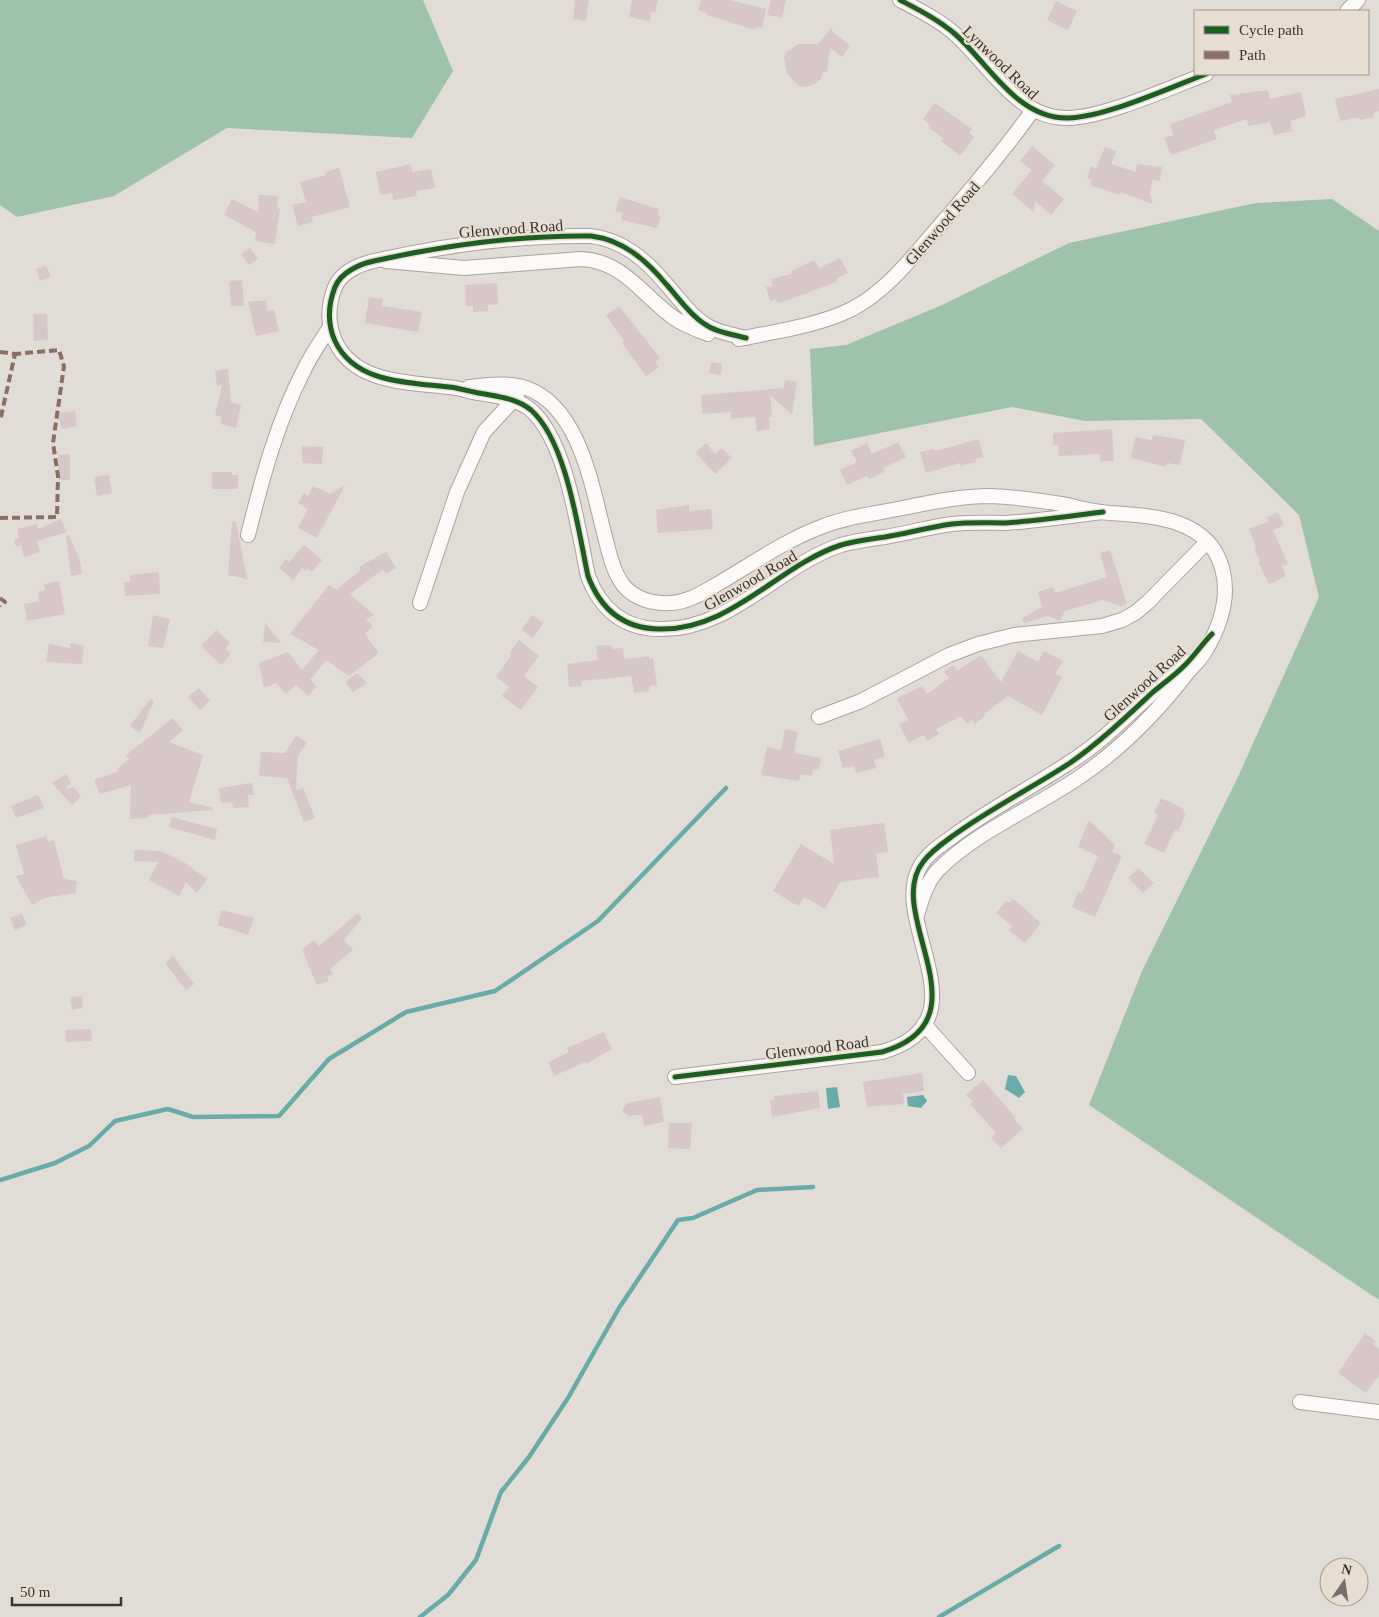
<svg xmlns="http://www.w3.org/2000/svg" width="1379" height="1617" font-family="Georgia,serif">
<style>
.forest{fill:#9fc2aa}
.water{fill:#68aba9}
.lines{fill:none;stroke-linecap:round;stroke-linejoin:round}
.stream{stroke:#68aba9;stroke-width:4.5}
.building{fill:#d7c7c8}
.minor-casing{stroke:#a8a49f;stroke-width:16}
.minor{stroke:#fbfaf9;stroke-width:14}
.quiet{stroke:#8d6e63;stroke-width:4;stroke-dasharray:8 4;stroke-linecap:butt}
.cycleway-casing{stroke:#e7ddd1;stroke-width:8}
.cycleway{stroke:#1b5e20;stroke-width:5}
.labels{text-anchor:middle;stroke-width:4.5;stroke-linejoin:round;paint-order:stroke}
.street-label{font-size:16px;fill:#393530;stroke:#e7ddd1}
</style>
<rect width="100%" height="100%" fill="#e2dcd6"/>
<!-- forest -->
<g class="forest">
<path d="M0,0h423l30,71 -41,67 -185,-10 -113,68 -97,21 -17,-12z"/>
<path d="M1332,199l47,32v1069l-290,-195 53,-134 95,-192 82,-182 -20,-82 -98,-96 -116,2 -73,-14 -198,39 -4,-97 36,-4 96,-40 127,-62 187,-40z"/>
</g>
<!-- water -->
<g class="water">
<path d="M1008,1075l8,1 9,16 -6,6 -14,-9z"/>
<path d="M837,1087l3,20 -12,2 -2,-21z"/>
<path d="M923,1095l4,6 -6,7 -13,-2 -1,-9z"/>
</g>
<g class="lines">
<!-- stream -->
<g class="stream">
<path d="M0,1180l55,-17 34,-17 26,-25 53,-12 25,8 86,-1 50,-57 77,-47 89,-21 103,-70 128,-133"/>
<path d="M420,1617l28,-22 28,-35 25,-68 28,-35 39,-59 51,-90 59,-88 15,-2 64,-28 56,-3"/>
<path d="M939,1617l120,-71"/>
</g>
</g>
<!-- building -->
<g class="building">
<path d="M575,0h14l-3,21 -13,-2z"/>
<path d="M632,0h26l-3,13 -4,-1 -1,9 -21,-4z"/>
<path d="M701,0h28l37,9 -4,19 -6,-1 -1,3 -48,-15v-2l-9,-3z"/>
<path d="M771,0h15l-4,18 -15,-3z"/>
<path d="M1056,1l21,10 -9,19 -21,-10z"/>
<path d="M832,27v4l18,15 -8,11 -12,-9 -3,24 -4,-1 -2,8 -7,5 -8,3 -8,-1 -11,-13 -3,-16 3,-5 11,-8h20z"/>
<path d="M1379,89v22l-6,2 1,4 -14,3 -1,-3 -19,4 -5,-22z"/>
<path d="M1268,90l2,9 31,-7 5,24 -16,5 2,10 -18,4 -4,-13 -22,4 -1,-7 -33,11 3,9 -46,16 -7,-17 10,-3 -4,-11 62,-22 -2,-7z"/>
<path d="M935,103l37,26 -3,4 5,4 -14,19 -19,-15 2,-3 -15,-11 2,-2 -7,-6z"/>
<path d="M1032,146l23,19 -13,16 22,18 -13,16 -16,-14 -1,11 -22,-18 20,-24 -12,-9z"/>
<path d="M1105,147l11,4 -5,13 25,8 1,-8 25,3 -2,14 -8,-1 -2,14 3,10 -33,-12 -1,3 -29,-10 2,-5 -5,-2 4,-12 5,2z"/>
<path d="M411,164l1,8 19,-3 4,19 -19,3 1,5 -24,4 -1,-7 -12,2 -4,-23z"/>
<path d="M339,168l11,39 -38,10 1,5 -15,4 -6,-21 14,-3 -6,-20 26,-7 -1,-3z"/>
<path d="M259,195l19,1 -1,13 3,-1 -5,36 -20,-3 1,-9 -32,-17 8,-16 26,13z"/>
<path d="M620,197l39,12 -1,7 3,1 -4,11 -36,-8 2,-7 -8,-2z"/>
<path d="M250,248l8,11 -9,6 -8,-11z"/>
<path d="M840,258l8,15 -11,5 1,3 -49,19 -12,3 -1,-4 -6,2 -4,-14 7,-1 -2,-7 21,-5 -1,-3 23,-11 5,8z"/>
<path d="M46,265l5,12 -11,4 -4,-12z"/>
<path d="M242,280l2,26h-13l-2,-25z"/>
<path d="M497,283l1,21 -10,1v6l-15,1v-6h-7l-1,-21z"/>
<path d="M369,297l14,2 -1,7 40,6 -4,20 -53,-9z"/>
<path d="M266,300l1,11 7,-1 5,21 -23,5 -8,-34z"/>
<path d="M619,306l41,52 -5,4 4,5 -13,9 -24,-33 2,-2 -18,-26z"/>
<path d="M33,314h14l1,26 -14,1z"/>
<path d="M711,362l11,2 -1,11 -12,-2z"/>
<path d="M226,369h2l3,33 10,3 -5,23 -16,-4 2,-7 -7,-2 7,-30 -5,1 -2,-15z"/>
<path d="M785,380l12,2 -5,33 -22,-20 2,22h-3l1,12 -13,2 -2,-14 -24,2v-7l-29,2 -1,-19 83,-7z"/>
<path d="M75,411l2,15 -16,3 -2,-16z"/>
<path d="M1112,429l2,32h-14v-7l-41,2 -1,-11h-5v-12z"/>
<path d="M1153,435l32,5 -5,25 -13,-2 -1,4 -35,-9 4,-21 17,3z"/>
<path d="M979,439l4,18 -8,2 1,3 -15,4 -1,-3 -34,10 -6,-21 14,-3 1,2z"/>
<path d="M898,442l8,15 -23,11 1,4 -15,7 -2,-3 -20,9 -7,-15 17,-8 -6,-11 16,-8 5,11z"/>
<path d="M706,443l9,11 7,-6 10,10 -17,16 -19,-21z"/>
<path d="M302,446l21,1 -1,17 -20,-1z"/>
<path d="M70,454v26h-11l-1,-25z"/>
<path d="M212,472h20v3h6v14h-26z"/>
<path d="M109,475l3,18 -15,3 -3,-19z"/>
<path d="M345,485l-28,53 -19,-10 10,-19 -10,-6 6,-10 4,3 5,-10 17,8z"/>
<path d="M689,505v6l22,-2 2,20 -55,4 -2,-23z"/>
<path d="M1278,512l6,13 -11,5 15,34 -6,2 4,10 -17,8 -11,-22 2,-1 -6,-13 2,-1 -7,-18 20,-8 -2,-4z"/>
<path d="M61,519l6,13 -30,9 3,11 -16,5 -3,-12 -5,2 -2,-7 5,-2 -2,-9 20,-5 1,5z"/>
<path d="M232,522h4l11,57 -19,-4z"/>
<path d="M69,535l11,25 2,14 -11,2 -5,-40z"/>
<path d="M304,545l18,15 -10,12 -5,-4 -1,3 -4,-3 -9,12 -14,-12 7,-9 3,3z"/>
<path d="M1110,550l17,54 -7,2 -17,-6 -38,11 -5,10 -12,-5 -24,7 -2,-5 20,-11 -4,-15 15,-5 2,6 52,-16 -7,-24z"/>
<path d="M386,552l10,16 -10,6 -3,-5 -33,25 24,21 -8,4 7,7 -8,8 14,19 -30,23 -23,-16 -16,20 7,6 -9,10 -12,-11 -10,9 -10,-11 -12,5 -5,-25 29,-11 14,18 17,-20 -29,-16 39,-49 7,5 25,-20 -2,-3z"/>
<path d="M159,572l1,22 -35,2 -1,-14h6v-7z"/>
<path d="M59,581l6,33 -38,7 -3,-17 15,-3 -1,-9 7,-2 -1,-6z"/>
<path d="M153,615l17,4 -7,29 -15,-2z"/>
<path d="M532,615l11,8 -10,15 -12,-8z"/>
<path d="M265,623l16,20 -18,-1z"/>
<path d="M216,630l14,13 -5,5 6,6 -10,11 -20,-19z"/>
<path d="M519,640l20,16 -15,20 14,11 -17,23 -19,-14 7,-9 -13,-10 15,-21 -2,-2z"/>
<path d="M70,643l14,2 -2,19 -36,-2 3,-18 21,4z"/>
<path d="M611,645l1,4 11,-1 1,11 25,-3v3l4,-1 4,27 -8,1 1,5 -16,2 -3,-17 -50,5 1,5 -13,1 -2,-23 31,-4 -2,-14z"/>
<path d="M1018,651l20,11 6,-11 19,10 -8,13 7,3 -20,38 -34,-19 -24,18 1,2 -10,8 -3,-4 -5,4 -6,-8 -25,13 3,5 -12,7 -3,-6 -15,8 -10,-19 9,-4 -11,-22 25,-12 5,8 22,-16 -5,-6 9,-7 4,6 24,-16 20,27z"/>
<path d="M357,673l10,10 -14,9 -8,-10z"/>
<path d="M199,688l11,13 -10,9 -12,-13z"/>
<path d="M150,699l4,2 -14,32 -10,-7z"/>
<path d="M173,718l10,12 -14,12 34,13 -14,47 24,6v2l-64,5 -1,3 -18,1 1,-34 -31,9 -6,-14 25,-9 -2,-2 12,-10 -3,-4z"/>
<path d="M785,729l13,3 -4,21 27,5 -2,12 -6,-1 -1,7 -11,-2 -2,7 -38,-6 6,-28 14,3z"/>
<path d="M296,736l11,6 -9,14 -2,34 7,-2 12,30 -11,4 -17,-44 -28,-2 2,-24 24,1z"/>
<path d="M880,739l5,18 -11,3 2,8 -20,5 -2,-7 -11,2 -5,-17z"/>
<path d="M66,774l5,8 -6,8 9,-3 7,10 -9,8 -12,-13 2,-1h-3l-7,-8z"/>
<path d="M252,783l2,12h-6l1,12 -16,1 -1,-6 -11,1 -2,-15z"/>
<path d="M38,795l6,13 -28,10 -5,-12z"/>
<path d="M1161,798l23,11 -1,3 3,2 -8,17 -3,-1 -11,23 -20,-9 14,-29 -4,-2z"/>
<path d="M172,817l45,12 -2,11 -46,-13z"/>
<path d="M1089,820l26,25 -3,7 10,4 -27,61 -23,-10 6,-15 4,1 16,-37 -20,-9z"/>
<path d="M884,823l4,29 -12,1 3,24 -39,5 -15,27 -21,-12 -6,9 -25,-15 28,-47 33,20 -4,-34z"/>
<path d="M46,836l2,6 6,-2 10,39 13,2 -1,12 -32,5 -12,7 -16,-29 8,-2 -8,-29z"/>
<path d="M134,850l27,1 24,12 22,16 -10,14 -11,-11 -7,14 -30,-16 9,-18 -24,-1z"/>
<path d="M1138,868l16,15 -11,10 -15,-15z"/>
<path d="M1013,899l28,24 -16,20 -16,-13 3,-4 -16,-13 10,-12 3,2z"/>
<path d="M221,910l33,8 -6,17 -30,-10z"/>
<path d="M22,913l5,12 -12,5 -5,-12z"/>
<path d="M358,913l4,5 -18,22 9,10 -23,19 3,5 -6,2 2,5 -12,4 -15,-35 12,-10 5,6z"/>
<path d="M173,956l21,28 -8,6 -21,-27z"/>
<path d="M82,996l1,12 -11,2 -2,-13z"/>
<path d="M91,1029l1,12 -26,1 -1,-12z"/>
<path d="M604,1032l8,17 -26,15 -1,-2 -31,14 -6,-14 21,-10 -2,-4z"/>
<path d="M922,1073l2,18 -21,3 1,10 -37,3 -4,-25z"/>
<path d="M983,1080l33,38 -2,1 9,10 -22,19 -10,-10 5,-5 -26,-29 3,-2 -7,-7z"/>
<path d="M818,1091l2,17 -48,9 -2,-16 4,-1v-4z"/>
<path d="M660,1097l4,25 -20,4 -2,-11 -13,1 -6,-4v-4l4,-5z"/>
<path d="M669,1123h23l-2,26 -22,-1z"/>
<path d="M1365,1333l11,8 -3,3 6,5v26l-13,18 -28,-20z"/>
</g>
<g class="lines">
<defs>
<g id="minor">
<path d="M900,0c19,10 39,20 55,34 34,30 62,85 113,84 38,-1 101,-30 138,-44"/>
<path d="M1347,11l11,-11"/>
<path d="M386,261l78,7 117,-9c41,2 59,33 89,56 11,9 25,14 38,19"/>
<path d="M746,338c-15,-4 -31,-6 -43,-15 -15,-10 -25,-26 -37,-39 -20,-24 -43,-44 -75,-48 -74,-1 -145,9 -217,25 -14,3 -33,11 -39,26 -7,18 -8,36 0,54 21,45 80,41 121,47 10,2 19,5 29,6 16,3 33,5 46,16 36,32 47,120 57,166 12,32 34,52 70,53 72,3 119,-63 183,-84 14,-4 29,-6 44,-8 23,-4 45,-10 67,-13 18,-2 35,-1 53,-1 33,-2 65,-7 98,-11"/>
<path d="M739,339c37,-8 79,-13 113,-30 34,-18 58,-49 83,-78 34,-39 68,-79 98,-121"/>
<path d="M469,387c18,-2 40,-5 57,1 53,18 66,98 78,145 5,18 8,38 20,53 11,13 29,18 45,17 19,0 36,-12 52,-21 32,-19 65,-42 100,-55 25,-10 51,-13 77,-18 30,-6 61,-13 92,-13 23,1 48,4 71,8 16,3 32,8 49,9 43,3 98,5 112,55 8,28 -2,58 -16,82 -4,8 -12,15 -18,22 -30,39 -66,76 -107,104 -46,32 -103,54 -143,94 -12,13 -16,29 -21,45"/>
<path d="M248,535c14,-56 29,-113 56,-165 7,-15 17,-29 26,-43"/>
<path d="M420,603l37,-111 27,-60 33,-36"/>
<path d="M819,717l42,-16 88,-46 29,-11 36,-9 88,-9 20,-6 13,-7 12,-10 60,-61"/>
<path d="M924,1024l44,49"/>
<path d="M675,1077l207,-25c107,-31 4,-132 39,-187 7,-12 20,-20 31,-28 36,-27 77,-48 115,-73 31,-19 57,-45 84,-70 12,-11 26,-20 37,-32"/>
<path d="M1300,1402l79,10"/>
</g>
</defs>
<!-- minor casing -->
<use href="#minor" class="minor-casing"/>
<!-- minor -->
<use href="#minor" class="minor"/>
<!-- quiet -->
<g class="quiet">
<path d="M0,352l15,2 -15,67"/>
<path d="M0,518l57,-1 1,-41 -5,-33 11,-77 -5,-16 -44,4"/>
<path d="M0,598l5,4 -5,4"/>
</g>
<defs>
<g id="cycleway">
<path d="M900,0c19,10 39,20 55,34 34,30 62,85 113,84 38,-1 101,-30 138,-44"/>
<path d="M746,338c-15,-4 -31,-6 -43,-15 -15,-10 -25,-26 -37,-39 -20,-24 -43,-44 -75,-48 -74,-1 -145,9 -217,25 -14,3 -33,11 -39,26 -7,18 -8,36 0,54 21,45 80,41 121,47 10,2 19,5 29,6 16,3 33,5 46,16 36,32 47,120 57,166 12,32 34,52 70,53 72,3 119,-63 183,-84 14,-4 29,-6 44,-8 23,-4 45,-10 67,-13 18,-2 35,-1 53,-1 33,-2 65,-7 98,-11"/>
<path d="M675,1077l207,-25c109,-32 0,-138 41,-190 8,-11 20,-19 31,-27 37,-27 78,-47 116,-72 30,-21 56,-46 83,-71 11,-9 22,-17 32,-27 10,-10 17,-21 27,-31"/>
</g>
</defs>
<!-- cycleway casing -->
<use href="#cycleway" class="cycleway-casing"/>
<!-- cycleway -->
<use href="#cycleway" class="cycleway"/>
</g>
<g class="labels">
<!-- street labels -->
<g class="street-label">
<text transform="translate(1001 62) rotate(44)" y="6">Lynwood Road</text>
<text transform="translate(942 223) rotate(-49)" y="6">Glenwood Road</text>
<text transform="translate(511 228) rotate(-4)" y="6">Glenwood Road</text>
<text transform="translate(750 580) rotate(-30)" y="6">Glenwood Road</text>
<text transform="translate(1144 683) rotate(-42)" y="6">Glenwood Road</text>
<text transform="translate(817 1047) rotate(-7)" y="6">Glenwood Road</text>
</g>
</g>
<!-- legend -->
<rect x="1194" y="10" width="175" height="65" fill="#e7ddd1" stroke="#a19a91"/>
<rect x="1204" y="26" width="25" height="8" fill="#1b5e20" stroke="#a19a91"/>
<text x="1239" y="35" font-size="15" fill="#393530">Cycle path</text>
<rect x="1204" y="51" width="25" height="8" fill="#8d6e63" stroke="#a19a91"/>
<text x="1239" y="60" font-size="15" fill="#393530">Path</text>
<!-- north arrow -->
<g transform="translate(1344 1582) rotate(13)"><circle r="24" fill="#e7ddd1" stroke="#a19a91"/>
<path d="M0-4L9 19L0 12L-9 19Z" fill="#746f6a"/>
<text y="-8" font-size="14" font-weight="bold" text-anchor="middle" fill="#393530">N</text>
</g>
<!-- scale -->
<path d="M12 1597v8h109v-8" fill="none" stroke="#393530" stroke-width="2.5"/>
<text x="20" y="1597" font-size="15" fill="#393530" stroke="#e7ddd1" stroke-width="4" paint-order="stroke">50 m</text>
</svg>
